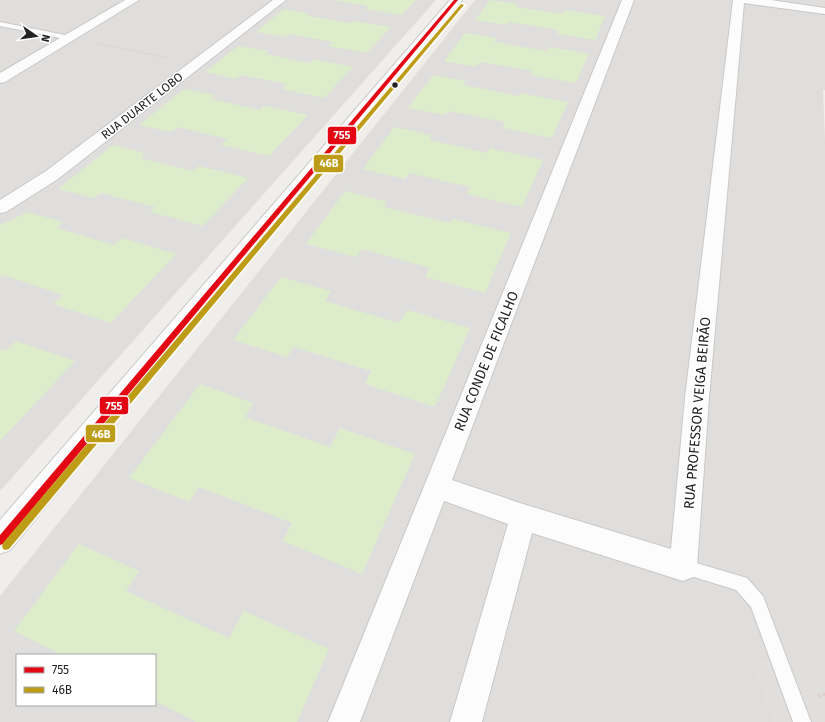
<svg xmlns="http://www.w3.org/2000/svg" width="825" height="722" font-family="'Fira Sans',sans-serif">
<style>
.residential{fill:#dfdedc;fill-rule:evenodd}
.grass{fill:#ddeccb}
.parking{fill:#e0dfde}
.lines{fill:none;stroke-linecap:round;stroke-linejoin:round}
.service-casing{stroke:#c9c8c7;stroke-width:2}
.minor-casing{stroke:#c9c8c7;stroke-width:2}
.tertiary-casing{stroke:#c9c8c7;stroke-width:2}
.path-far1{stroke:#dccecd;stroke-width:1.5;stroke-dasharray:1 1;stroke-linecap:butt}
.path{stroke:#dccecd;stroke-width:3.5;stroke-dasharray:2.5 2.5;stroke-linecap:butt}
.service{fill:#fdfcfc;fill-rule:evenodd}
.minor{fill:#fdfcfc;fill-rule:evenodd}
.tertiary{fill:#fdfcfc;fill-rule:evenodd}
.bus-1-casing{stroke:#fff;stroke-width:3}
.bus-2-casing{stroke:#fff;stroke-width:3}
.bus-1{fill:#e30613;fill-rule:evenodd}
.bus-2{fill:#bd9d18;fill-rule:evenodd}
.bus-dot{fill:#222;stroke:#fff;stroke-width:1.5}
.labels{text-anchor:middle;stroke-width:3;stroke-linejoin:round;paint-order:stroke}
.far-street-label{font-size:12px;fill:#222;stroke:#fff}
.street-label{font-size:14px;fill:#222;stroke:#fff}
.line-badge{stroke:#fff;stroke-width:1.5}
.badge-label{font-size:11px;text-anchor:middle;font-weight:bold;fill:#fff}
</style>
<rect width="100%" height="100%" fill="#f0eeeb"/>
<!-- residential -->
<g class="residential">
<path d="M0,0h436l-436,491z"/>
<path d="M475,0h350v90h-2l2,51v515l-71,7 21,59h-775v-126zM17,655h138v50h-138z"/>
</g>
<!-- grass -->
<g class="grass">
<path d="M333,0h83l-14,15 -37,-6 3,-3z"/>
<path d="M490,0l28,4 -2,3 46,7 2,-4 41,6 -10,24 -38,-6 1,-4 -49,-8 -3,3 -31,-5z"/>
<path d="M284,9l26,5 -2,2 41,7 4,-2 38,6 -24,26 -39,-7 4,-4 -43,-8 -4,3 -29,-5z"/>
<path d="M465,33l31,5 -2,4 53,9 2,-4 40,7 -13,29 -46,-8 2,-4 -52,-9 -4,5 -32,-6z"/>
<path d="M238,46l30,5 -3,3 44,9 4,-4 40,8 -29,31 -42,-9 5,-5 -46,-9 -5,4 -31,-7z"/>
<path d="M433,75l33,6 -2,4 54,11 2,-3 48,9 -16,36 -49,-10 2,-6 -57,-11 -3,4 -37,-7z"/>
<path d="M184,89l31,6 -4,4 49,11 4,-4 44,9 -39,41 -48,-11 6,-6 -49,-12 -7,5 -32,-7z"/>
<path d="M394,127l38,8 -3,5 59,13 2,-5 53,12 -21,47 -55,-13 3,-7 -61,-14 -4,6 -42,-10z"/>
<path d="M113,145l32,8 -5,5 53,13 6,-5 49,12 -45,48 -53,-14 5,-5 -54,-14 -7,5 -36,-9z"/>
<path d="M345,191l42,11 -3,5 66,16 3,-4 58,14 -26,60 -60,-16 5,-9 -68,-19 -6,8 -50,-13z"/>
<path d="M28,212l35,10 -6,6 57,17 8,-7 54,16 -65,69 -58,-19 10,-9 -60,-20 -3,3v-53z"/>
<path d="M281,277l50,14 -6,10 74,22 8,-13 63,18 -35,79 -70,-23 6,-13 -77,-24 -7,10 -54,-17z"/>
<path d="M16,341l59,20 -75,80v-92l5,2z"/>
<path d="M200,384l53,19 -8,14 85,30 10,-19 75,26 -53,120 -79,-33 9,-18 -93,-36 -10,15 -60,-24z"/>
<path d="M79,544l60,27 -13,20 103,47 15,-27 85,38 -32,73h-101l-41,-21v-46h-93l-48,-24z"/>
</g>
<!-- parking -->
<g class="parking">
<path d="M285,0h5l-228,179 -62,39v-6z"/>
<path d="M825,656v66h-50l-21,-59z"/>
</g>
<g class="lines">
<defs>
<g id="service">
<path d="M0,22l70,14 3,2 -3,2 -70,-14z"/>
<path d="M683,559l64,19 16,18 48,126h-18l-42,-115 -15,-17 -58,-18 -3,-5 3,-5z"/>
</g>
<g id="minor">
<path d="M125,0h14l-134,82 -5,1v-10z"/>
<path d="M273,0h13l-228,179 -52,33 -6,1v-13l46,-29z"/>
<path d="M622,0h12l-182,480 71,24 148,45 14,-151 48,-398h38l54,8v6l-81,-11 -35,395 -12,169 -4,10 -10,4 -151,-48 -50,189h-32l58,-198 -64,-23 -84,221h-32z"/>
</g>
<path id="tertiary" d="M450,0h12l-452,550 -10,4v-34z"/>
</defs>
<!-- service casing -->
<use href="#service" class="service-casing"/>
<!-- minor casing -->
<use href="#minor" class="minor-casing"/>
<!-- tertiary casing -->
<use href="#tertiary" class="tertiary-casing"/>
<!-- path-far1 -->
<path class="path-far1" d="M100,44l69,14"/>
<!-- path -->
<path class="path" d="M818,696l7,-2"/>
<!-- service -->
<use href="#service" class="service"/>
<!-- minor -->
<use href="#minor" class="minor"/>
<!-- tertiary -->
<use href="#tertiary" class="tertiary"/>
<defs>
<path id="bus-1" d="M454,0h4l-455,544 -3,1v-10z"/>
<path id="bus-2" d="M461,4l3,1 -455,544 -3,1 -3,-1 -1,-3 1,-3z"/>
</defs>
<!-- bus-1 casing -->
<use href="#bus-1" class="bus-1-casing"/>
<!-- bus-2 casing -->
<use href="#bus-2" class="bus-2-casing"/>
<!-- bus-1 -->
<use href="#bus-1" class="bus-1"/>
<!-- bus-2 -->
<use href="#bus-2" class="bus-2"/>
</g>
<!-- markers -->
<circle class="bus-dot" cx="395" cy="85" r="3.5"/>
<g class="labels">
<!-- far-street labels -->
<g class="far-street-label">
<text transform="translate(142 106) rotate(-38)" y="4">RUA DUARTE LOBO</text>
</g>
<!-- street labels -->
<g class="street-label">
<text transform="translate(486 361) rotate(-68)" y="5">RUA CONDE DE FICALHO</text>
<text transform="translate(697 413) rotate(-85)" y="5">RUA PROFESSOR VEIGA BEIRÃO</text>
</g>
</g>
<g class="line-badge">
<rect x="327" y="126" width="30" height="19" rx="4" fill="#e30613"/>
<rect x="313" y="154" width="31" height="19" rx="4" fill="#bd9d18"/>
<rect x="99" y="396" width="30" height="19" rx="4" fill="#e30613"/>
<rect x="85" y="424" width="31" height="19" rx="4" fill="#bd9d18"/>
</g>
<g class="badge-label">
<text x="342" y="139">755</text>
<text x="329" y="167">46B</text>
<text x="114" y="410">755</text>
<text x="101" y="438">46B</text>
</g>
<!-- legend -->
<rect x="16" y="654" width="140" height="52" fill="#ffffff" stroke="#a7a7a7"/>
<rect x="24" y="667" width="20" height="6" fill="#e30613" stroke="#a7a7a7"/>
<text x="52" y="674" font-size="12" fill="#222222">755</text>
<rect x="24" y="687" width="20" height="6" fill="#bd9d18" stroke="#a7a7a7"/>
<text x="52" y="694" font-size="12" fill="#222222">46B</text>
<!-- north arrow -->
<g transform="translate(36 36) rotate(103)" stroke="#ffffff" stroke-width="3" paint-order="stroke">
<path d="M0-3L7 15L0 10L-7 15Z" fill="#222222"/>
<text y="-6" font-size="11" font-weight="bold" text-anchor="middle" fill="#222222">N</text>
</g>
</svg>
